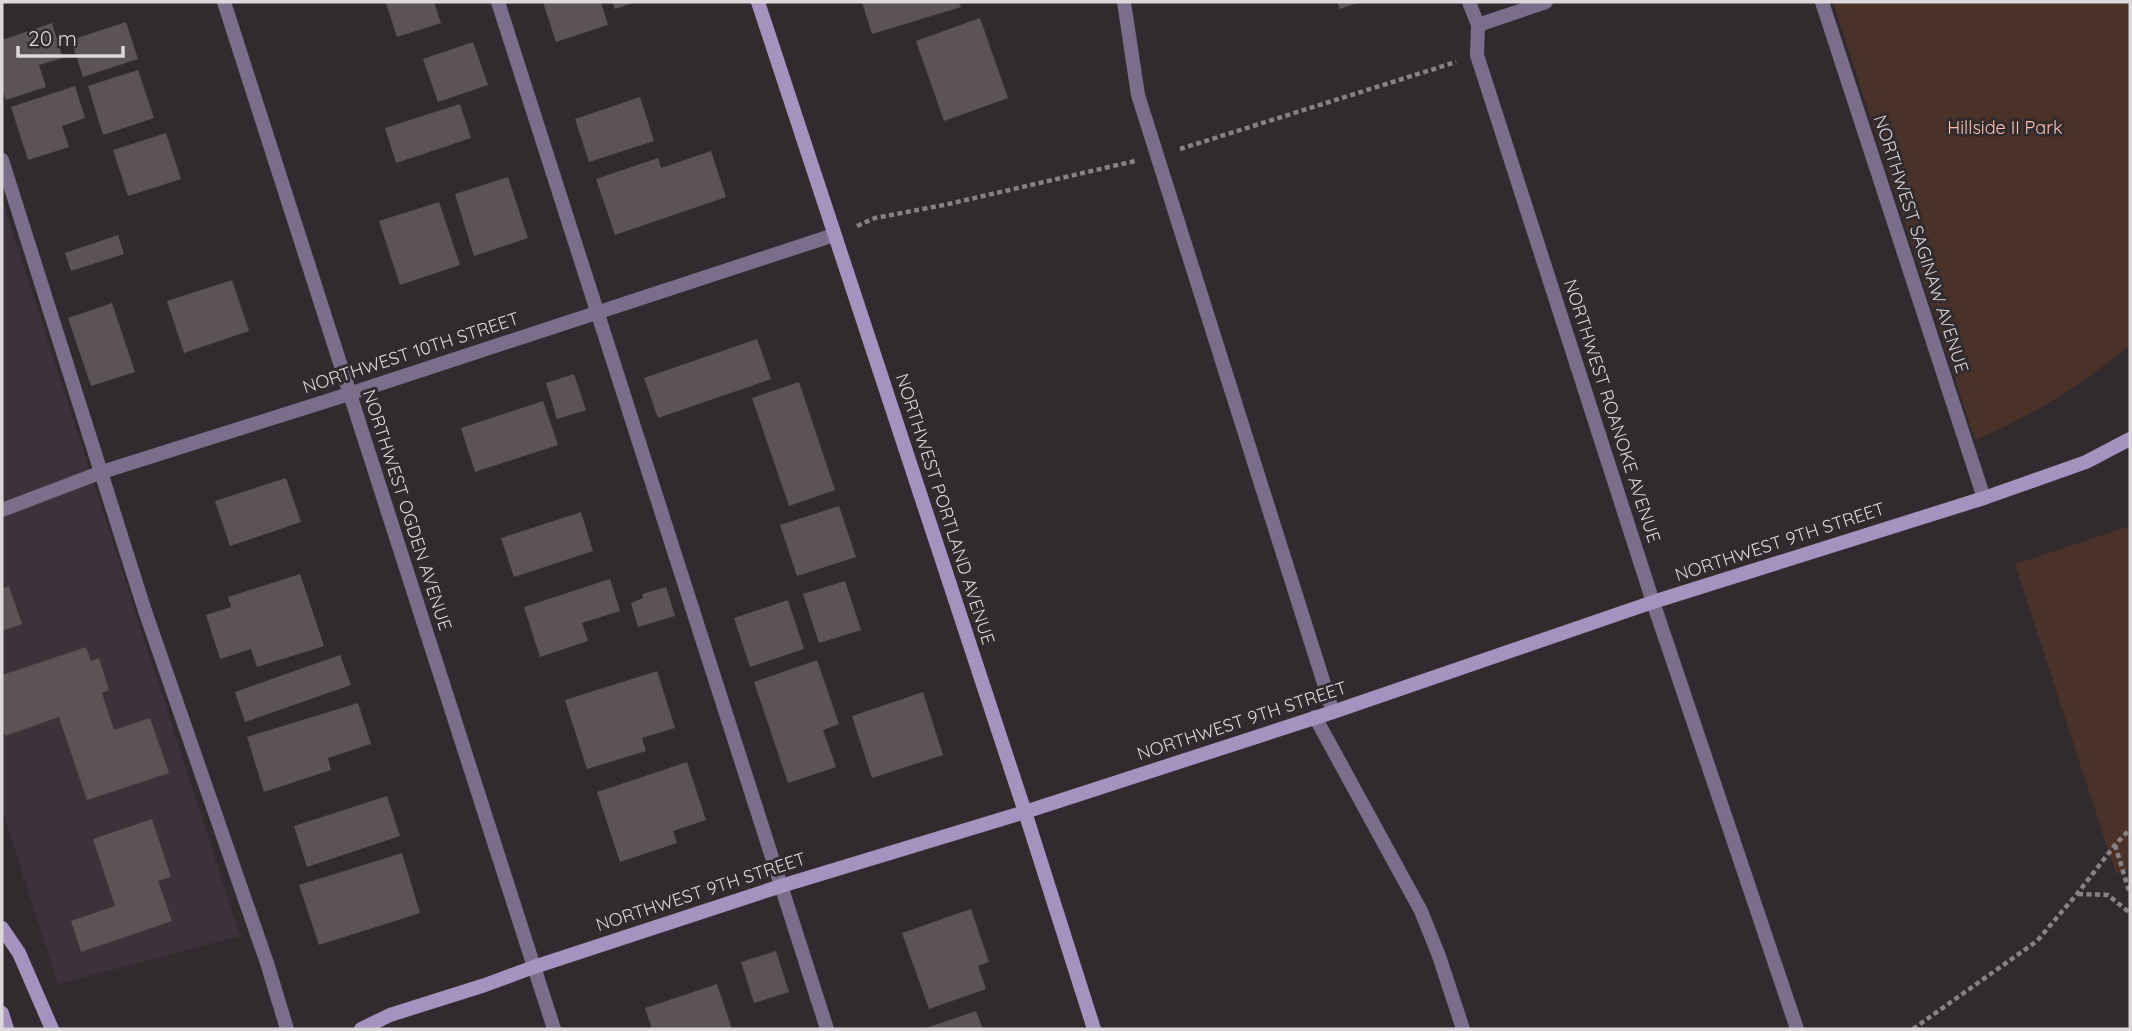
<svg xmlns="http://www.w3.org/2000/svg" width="2132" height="1031" font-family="Quicksand,sans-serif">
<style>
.built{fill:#3e323a}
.green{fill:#4b3229}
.building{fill:#5c5354}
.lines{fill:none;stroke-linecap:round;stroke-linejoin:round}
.path{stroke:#878286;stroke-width:4.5;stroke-dasharray:5 3.5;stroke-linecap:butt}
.lane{stroke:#7a6e8a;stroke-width:14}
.street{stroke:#7a6e8a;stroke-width:14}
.secondary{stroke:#a592bf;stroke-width:14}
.labels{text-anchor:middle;stroke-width:6;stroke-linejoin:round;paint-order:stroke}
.park-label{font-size:18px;fill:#fcc4af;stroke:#312b2f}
.street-label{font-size:18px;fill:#dcd8db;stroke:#312b2f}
</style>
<rect width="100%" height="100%" fill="#312b2f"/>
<!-- built -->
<path class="built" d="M2,199l238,737 -182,48 -56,-175z"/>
<!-- green -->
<g class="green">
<path d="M1833,2h297v343c-47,39 -98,71 -155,95z"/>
<path d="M2130,526v343l-14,5 -101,-310z"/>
</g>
<!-- building -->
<g class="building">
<path d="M434,2l7,21 -44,14 -11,-34z"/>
<path d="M543,2h58l7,23 -52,17z"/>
<path d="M612,2h24l-21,7z"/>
<path d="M862,2h97l2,5 -89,27z"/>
<path d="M1337,2h23l-20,7z"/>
<path d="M980,18l28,80 -64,23 -28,-80z"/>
<path d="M126,22l12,37 -55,18 -12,-37z"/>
<path d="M52,23l11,35 -24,7 7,22 -40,13 -4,-12v-48z"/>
<path d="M473,42l15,43 -50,17 -15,-43z"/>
<path d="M138,70l16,48 -51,17 -15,-49z"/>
<path d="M75,86l10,32 -23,8 7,21 -41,13 -17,-53z"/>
<path d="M640,97l14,44 -65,21 -14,-43z"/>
<path d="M460,104l11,34 -75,25 -11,-35z"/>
<path d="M166,133l15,46 -53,17 -15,-46z"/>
<path d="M711,151l15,46 -111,38 -19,-56 62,-21 3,10z"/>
<path d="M508,177l20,61 -54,18 -19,-62z"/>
<path d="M439,202l21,63 -60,20 -21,-64z"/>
<path d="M118,235l6,19 -53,17 -6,-18z"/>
<path d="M232,280l17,51 -65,22 -17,-52z"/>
<path d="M112,303l23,69 -44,14 -23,-68z"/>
<path d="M757,339l14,40 -113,39 -14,-40z"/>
<path d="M574,374l12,36 -29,9 -11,-36z"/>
<path d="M799,382l36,108 -46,16 -37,-108z"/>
<path d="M543,401l15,44 -83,27 -14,-44z"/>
<path d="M286,478l15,44 -71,24 -15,-45z"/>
<path d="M839,506l17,51 -59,19 -17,-51z"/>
<path d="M581,512l12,39 -79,26 -13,-39z"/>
<path d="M300,574l24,72 -67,21 -6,-18 -31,10 -14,-44 25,-8 -3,-10z"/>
<path d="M610,579l10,32 -38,12 6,18 -48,16 -16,-50z"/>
<path d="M845,581l16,49 -42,13 -16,-49z"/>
<path d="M9,586l13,38 -20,7v-42z"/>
<path d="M666,587l9,29 -37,11 -7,-24 12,-5 -1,-4z"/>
<path d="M788,600l16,49 -54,18 -16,-49z"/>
<path d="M86,647l5,14 8,-3 10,32 -7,3 12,37 36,-12 19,55 -82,27 -28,-83 -54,19 -3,-11v-50z"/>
<path d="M340,655l11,30 -106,37 -10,-30z"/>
<path d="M817,660l22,64 -16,6 13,37 -48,16 -34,-101z"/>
<path d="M657,671l18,57 -33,10 4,13 -59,18 -22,-69z"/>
<path d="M923,692l20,63 -71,23 -20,-62z"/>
<path d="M358,703l13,41 -43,14 3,12 -67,22 -17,-55z"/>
<path d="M687,762l19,58 -33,11 4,12 -57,19 -23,-70z"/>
<path d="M387,796l13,40 -93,31 -13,-41z"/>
<path d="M152,819l19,58 -13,4 14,40 -91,31 -10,-31 44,-15 -22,-67z"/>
<path d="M402,853l18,60 -101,32 -20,-60z"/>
<path d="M971,909l18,53 -11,4 8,23 -57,20 -27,-76z"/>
<path d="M776,951l13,41 -35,11 -13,-41z"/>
<path d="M717,984l15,45h-80l-7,-21z"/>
<path d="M976,1011l7,18h-60z"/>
</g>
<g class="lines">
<!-- path -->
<g class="path">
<path d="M1180,149l276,-87"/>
<path d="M857,226l18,-8 69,-13 191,-44"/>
<path d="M2115,845l15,49"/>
<path d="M2078,894l30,1 22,18"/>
<path d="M1913,1029l124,-88 40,-47 38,-49 15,-16"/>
</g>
<!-- lane -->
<g class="lane">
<path d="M498,2l329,1027"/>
<path d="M1124,2l14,93 41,130"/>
<path d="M2,160l143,451 122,352 20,66"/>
</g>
<!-- street -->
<g class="street">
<path d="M224,2l330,1027"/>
<path d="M1469,2l9,23 -1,30 176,547 144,427"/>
<path d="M1822,2l162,496"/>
<path d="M1478,25l68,-23"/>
<path d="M1179,225l154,487"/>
<path d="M2,510l100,-38 247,-78 485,-159"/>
<path d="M1315,717l106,194 18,45 24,73"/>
</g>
<!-- secondary -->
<g class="secondary">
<path d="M758,2l267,810 69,217"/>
<path d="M2,928l17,25 33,76"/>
<path d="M2,1013l5,16"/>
<path d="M361,1029l29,-14 95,-30 49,-18 247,-81 244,-74 308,-100 320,-110 331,-104 102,-36 44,-23"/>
</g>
</g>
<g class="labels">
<!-- park labels -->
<g class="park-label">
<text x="2005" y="134">Hillside II Park</text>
</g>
<!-- street labels -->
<g class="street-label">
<text transform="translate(1921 244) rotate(72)" y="6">NORTHWEST SAGINAW AVENUE</text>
<text transform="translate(411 353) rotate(-18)" y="6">NORTHWEST 10TH STREET</text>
<text transform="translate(1612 411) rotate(72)" y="6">NORTHWEST ROANOKE AVENUE</text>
<text transform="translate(945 509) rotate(72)" y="6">NORTHWEST PORTLAND AVENUE</text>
<text transform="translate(407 510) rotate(72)" y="6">NORTHWEST OGDEN AVENUE</text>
<text transform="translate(1780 542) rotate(-18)" y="6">NORTHWEST 9TH STREET</text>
<text transform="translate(1242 721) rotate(-18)" y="6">NORTHWEST 9TH STREET</text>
<text transform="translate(701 892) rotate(-18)" y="6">NORTHWEST 9TH STREET</text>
</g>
</g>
<!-- border -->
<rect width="2132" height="1031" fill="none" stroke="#dcd8db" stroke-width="7"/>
<!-- scale -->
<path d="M18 46v10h105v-10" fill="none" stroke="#dcd8db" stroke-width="3.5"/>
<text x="28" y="46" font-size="21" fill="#dcd8db" stroke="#312b2f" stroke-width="5" paint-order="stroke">20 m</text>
</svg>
